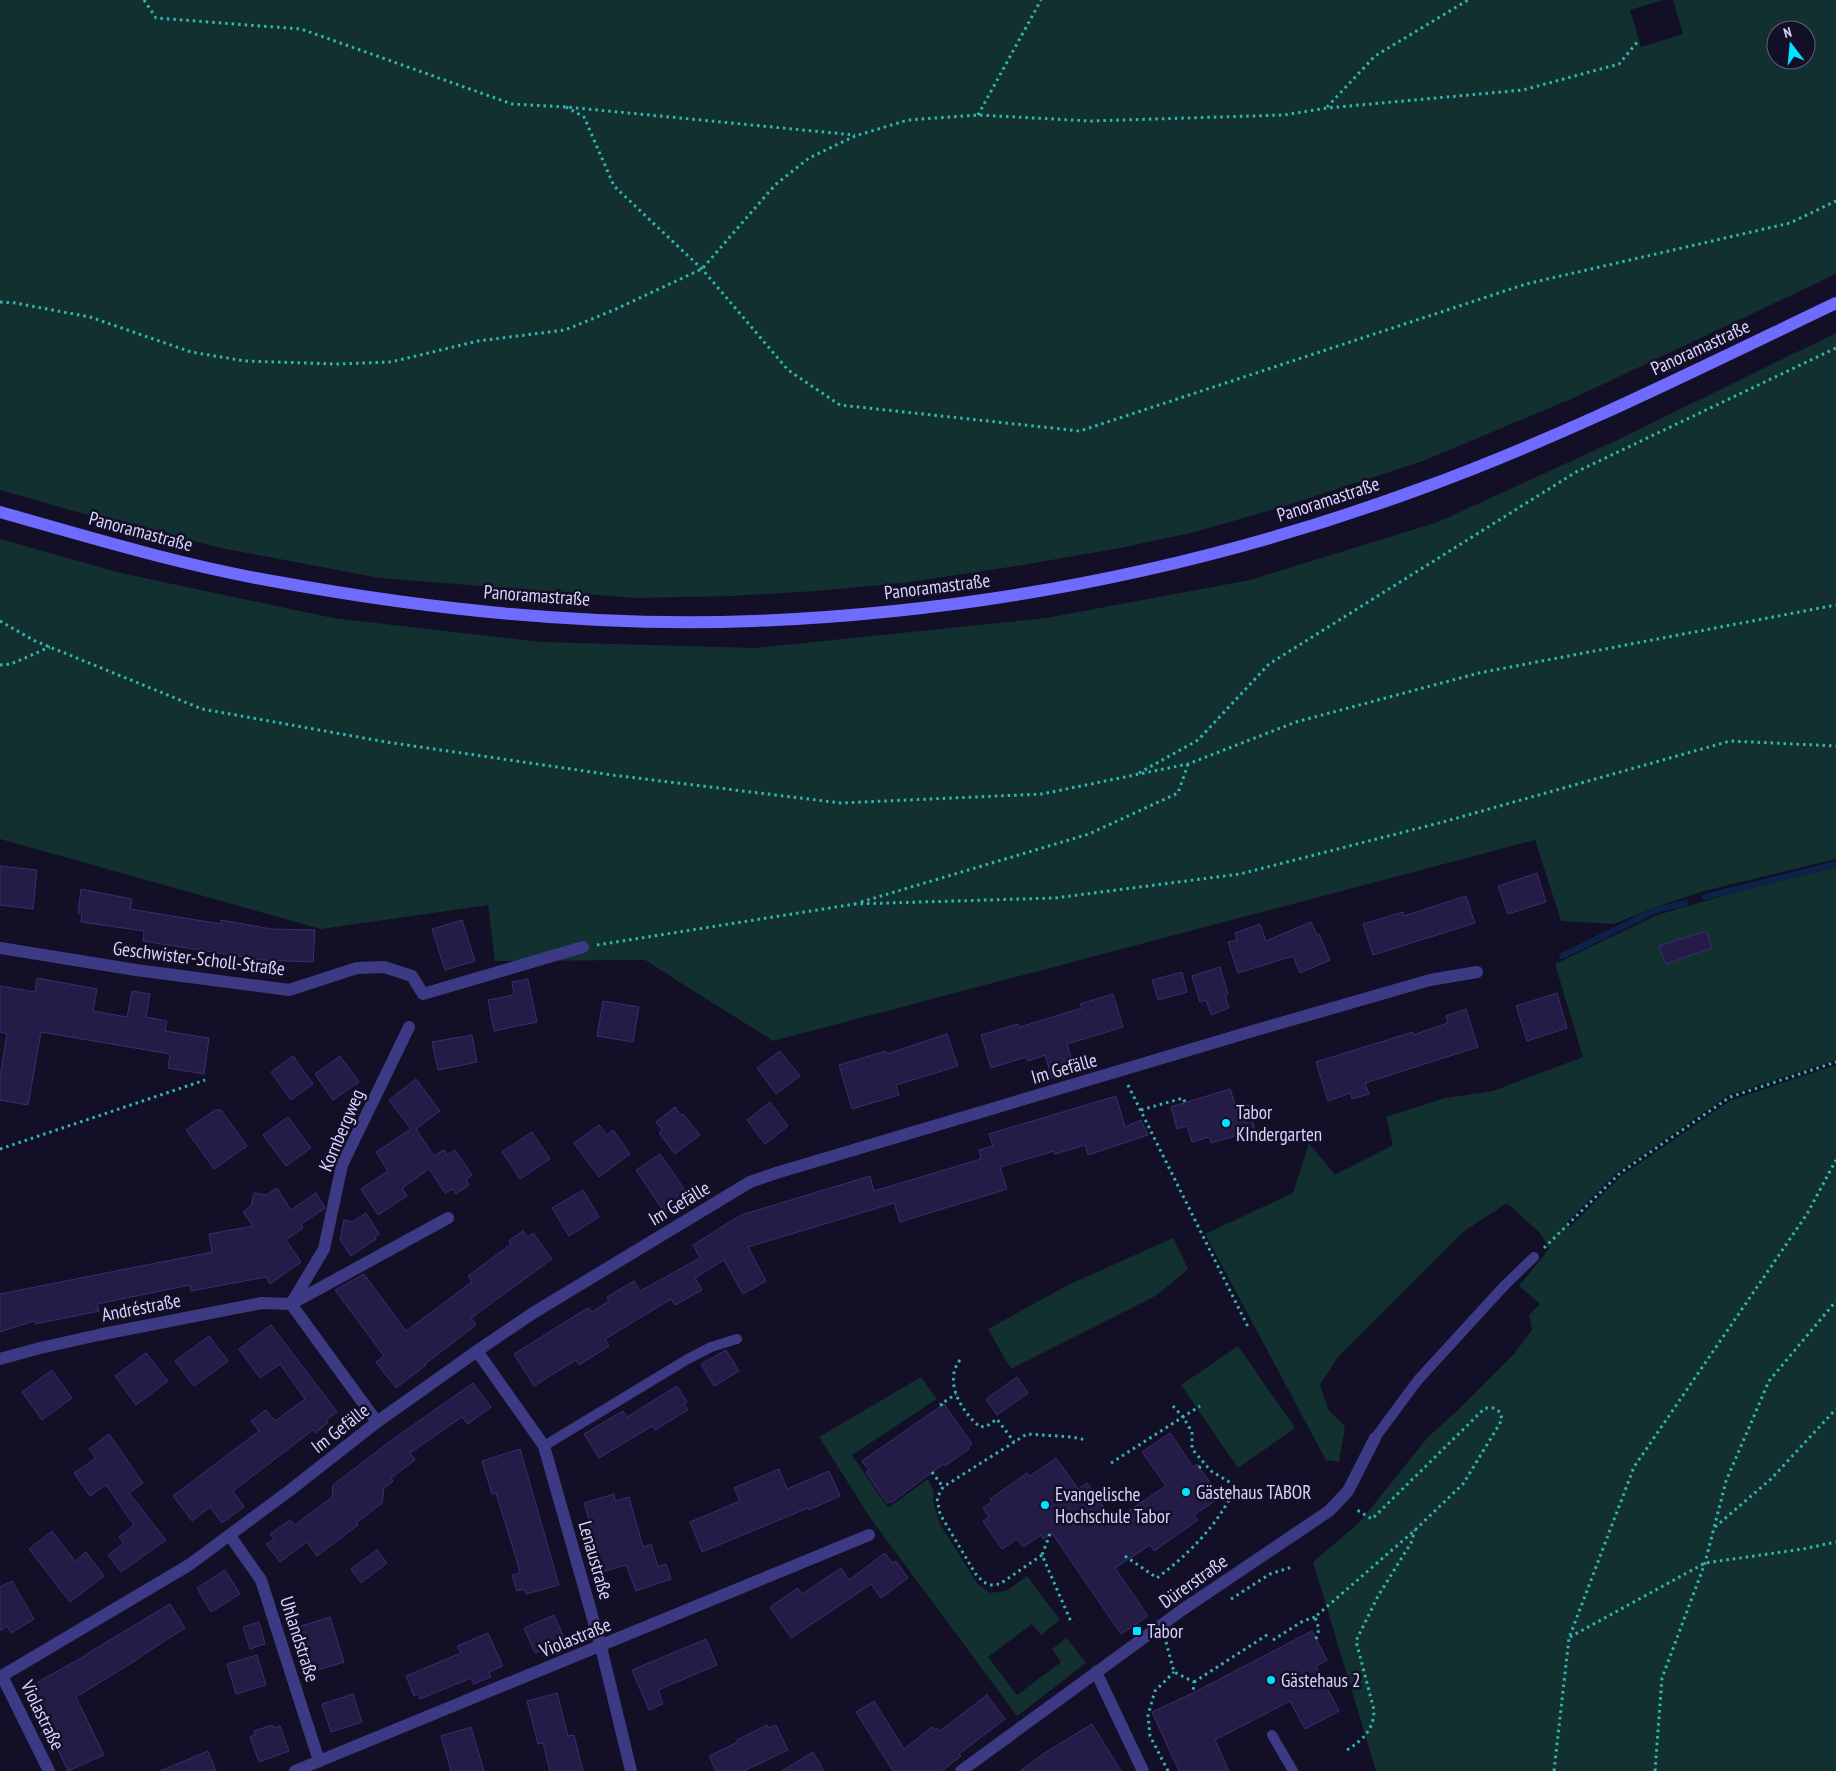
<svg xmlns="http://www.w3.org/2000/svg" width="1836" height="1771" font-family="'PT Sans Narrow',sans-serif">
<style>
.green{fill:#12302f;fill-rule:evenodd}
.lines{fill:none;stroke-linecap:round;stroke-linejoin:round}
.stream{stroke:#0c2248;stroke-width:6}
.building{fill:#241b47;stroke:#3b2d73}
.path{stroke:#2fb8b0;stroke-width:3;stroke-dasharray:2.5 4;stroke-linecap:butt}
.lane{stroke:#3d3a85;stroke-width:10}
.street{stroke:#3d3a85;stroke-width:12}
.secondary{stroke:#6f6bff;stroke-width:12}
.poi-dot{fill:#00e5ff;stroke:#130f26;stroke-width:2}
.labels{text-anchor:middle;stroke-width:5;stroke-linejoin:round;paint-order:stroke}
.street-label{font-size:19px;fill:#d9d4ff;stroke:#130f26}
.poi-label{font-size:19px;fill:#d9d4ff;stroke:#130f26;text-anchor:start}
</style>
<rect width="100%" height="100%" fill="#130f26"/>
<!-- green -->
<g class="green">
<path d="M0,0h1663l-33,10 11,37 42,-13 -10,-34h163v274l-258,122 -155,65 -135,44 -93,27 -75,16 -97,17 -120,18 -87,8 -84,5 -98,2 -254,-20 -154,-29 -128,-31 -98,-28zM1776,30h30v30h-30z"/>
<path d="M1836,333v526l-132,32 -48,16 -42,17 -53,-3 -26,-81 -762,201 -128,-81 -150,1 -7,-56 -167,24 -321,-90v-300l121,34 212,45 208,24 214,6 291,-30 204,-38 188,-58 177,-81z"/>
<path d="M1836,867v193l-107,35 -111,77 -53,52 5,3 51,-51 110,-76 105,-35v706h-460l-63,-209 46,-39 69,-86 30,-27 56,-56 18,-24 -3,-15 11,-11 -21,-18 30,-37 -9,-16 -33,-30 -44,29 -125,125 -18,28 9,26 16,15 -6,36 -13,-2 -121,-226 88,-41 16,-50 26,32 58,-30 -7,-28 59,-19 48,-7 90,-34 -28,-93 102,-49 101,-29z"/>
<path d="M1173,1238l15,31 -31,26 -146,74 -23,-40 80,-44z"/>
<path d="M1238,1346l57,82 -57,40 -57,-83z"/>
<path d="M921,1377l16,22 -85,56 36,53 40,-29 6,13 -1,9 7,23 37,59 13,10 16,-2 21,-15 33,44 -19,15 -9,-11 -44,33 29,38 44,-33 -9,-13 15,-11 19,25 -69,53 -146,-197 -52,-82z"/>
</g>
<g class="lines">
<!-- stream -->
<g class="stream">
<path d="M1705,897l131,-33"/>
<path d="M1562,956l94,-46 30,-7"/>
</g>
</g>
<!-- building -->
<g class="building">
<path d="M0,866l37,4 -4,39 -33,-4z"/>
<path d="M1537,873l9,29 -38,12 -10,-28z"/>
<path d="M81,889l51,10 -2,10 91,15v-4l50,9 44,1 -2,32 -50,-2 -120,-19 1,-10 -63,-9 1,-8 -4,-1z"/>
<path d="M1466,896l9,27 -102,32 -10,-31 40,-12 1,4z"/>
<path d="M462,920l13,41 -30,9 -13,-41z"/>
<path d="M1311,922l6,13 2,-1 11,26 -30,13 -7,-17 -55,17 -10,-31 9,-2 -2,-7 25,-9 6,17z"/>
<path d="M1706,931l6,17 -46,16 -7,-18z"/>
<path d="M1220,967l8,27 -3,1 4,13 -18,7 -5,-15 -6,2 -8,-26z"/>
<path d="M1182,972l5,20 -29,8 -6,-20z"/>
<path d="M37,978l60,11 -4,22 34,6 5,-26 18,3 -4,23 21,4 -2,10 44,7 -5,36 -36,-6 2,-14 -129,-22 -13,73 -28,-5v-23l7,-43 -7,-2v-46l35,6z"/>
<path d="M528,979l9,43 -43,9 -6,-31 26,-5 -2,-13z"/>
<path d="M1557,993l10,35 -40,13 -11,-35z"/>
<path d="M1113,994l10,33 -56,17 8,27 -23,7 -7,-23 -17,6 -2,-4 -35,11 -10,-33 37,-11 2,3 13,-4 49,-15 -2,-4z"/>
<path d="M603,1001l36,6 -6,35 -36,-6z"/>
<path d="M1466,1009l12,38 -113,36 4,11 -17,5 -1,-6 -23,8 -12,-39 97,-30v3l35,-12 -2,-7z"/>
<path d="M947,1034l11,32 -62,19 3,10 -47,14 -13,-44 47,-14 1,3z"/>
<path d="M472,1035l5,27 -39,8 -6,-28z"/>
<path d="M780,1051l20,25 -24,18 -19,-26z"/>
<path d="M293,1056l20,28 -22,16 -20,-28z"/>
<path d="M340,1056l19,26 -26,18 -18,-26z"/>
<path d="M416,1079l24,32 -24,18 18,27 10,-6 3,5 8,-5 17,25 -6,5 3,5 -13,9 -4,-5 -7,4 -16,-24 -27,19 5,8 -29,19 -17,-26 27,-18 -12,-19 35,-23 -22,-29z"/>
<path d="M1230,1089l6,18 12,-3 7,26 -44,13 -2,-6 -17,5 -5,-16 -10,3 -6,-22z"/>
<path d="M1116,1096l9,31 16,-7 7,15 -60,20 -3,-10 -30,9 -1,-3 -54,16 7,22 -107,33 -6,-19 -146,44 18,34 -23,13 -19,-34 -29,18 7,12 -27,15 -4,-6 -66,40 4,7 -30,19 -3,-5 -42,26 -20,-32 72,-45 3,-1 3,4 17,-11 -2,-4 27,-16 6,10 60,-33 -7,-13 48,-30 129,-39 4,15 107,-32 -2,-9 14,-4 -4,-12z"/>
<path d="M770,1102l18,24 -23,18 -18,-24z"/>
<path d="M675,1107l6,8 2,-1 17,21 -25,19 -16,-21 3,-3 -6,-8z"/>
<path d="M215,1110h6l26,36 -33,23 -28,-39z"/>
<path d="M288,1117l23,31 -25,18 -23,-31z"/>
<path d="M599,1125l8,10 6,-5 17,24 -31,23 -25,-34z"/>
<path d="M532,1132l18,27 -30,20 -18,-27z"/>
<path d="M660,1154l29,42 -24,17 -29,-43z"/>
<path d="M277,1188l14,22 25,-17 9,14 -1,2 -23,15 2,4 -17,12 15,22 -31,22 -4,-7 -75,14 -1,-6 -93,19 2,7 -64,13 -1,-3 -34,11v-38l212,-42 -3,-18 44,-8 -10,-14 8,-6 3,-13 12,2z"/>
<path d="M583,1190l16,27 -30,19 -17,-28z"/>
<path d="M366,1213l13,21 -4,3 1,2 -25,17 -11,-16 4,-20 8,2z"/>
<path d="M523,1231l5,6 5,-4 19,26 -81,59 5,7 -51,39 1,1 -30,23 -20,-26 8,-6 -49,-66 29,-16 42,57 66,-49 -4,-6 43,-32 -2,-3z"/>
<path d="M271,1325l66,87 -11,8 2,3 -13,10 -2,-3 -80,61 11,16 -22,16 -12,-16 -18,14 -19,-25 86,-65 -8,-10 15,-11 9,11 30,-22 -25,-35 -20,14 -21,-29z"/>
<path d="M209,1336l19,25 -34,25 -19,-25z"/>
<path d="M726,1350l13,21 -25,15 -13,-22z"/>
<path d="M146,1353l22,28 -32,24 -21,-29z"/>
<path d="M52,1370l20,28 -30,22 -20,-28z"/>
<path d="M1017,1377l11,16 -31,22 -11,-16z"/>
<path d="M473,1383l18,24 -23,17 -6,-7 -52,36 5,7 -24,18 2,3 -9,7 -2,15 -26,20 2,2 -41,31 -10,-14 -27,20 -14,-18 8,-5 -4,-5 20,-14 5,5 37,-28 1,-12 59,-45z"/>
<path d="M677,1386l10,16 -3,2 4,6 -33,20 -3,-4 -53,32 -15,-24 39,-23 4,6z"/>
<path d="M944,1404l28,40 -4,3 1,2 -24,17 -2,-2 -52,39 -1,-2 -3,2 -21,-31 3,-2 -7,-9z"/>
<path d="M1170,1433l23,34 4,-3 23,33 -26,18 4,5 -44,31 -4,-6 -35,23 33,48 -27,18 -69,-101 -9,6 -2,-4 -18,12 -6,-8 -15,10 -19,-28 6,-4 -6,-9 9,-7 -2,-2 37,-26 3,3 26,-18 22,31 9,-6 26,38 53,-35 -24,-34z"/>
<path d="M109,1434l34,49 -14,10 37,47 -45,32 -13,-17 16,-12 -5,-6 15,-12 -28,-40 -16,11 -16,-23 22,-15 -7,-9z"/>
<path d="M520,1449l39,136 -33,9 -2,-5 -7,2 -5,-16 8,-2 -4,-15 -20,-65 -4,1 -10,-33z"/>
<path d="M779,1469l8,20 42,-18 11,25 -31,14 -1,-2 -106,44 -12,-30 50,-21 -6,-13z"/>
<path d="M614,1494l1,7 14,-4 14,50 8,-3 7,23 8,-3 5,15 -35,12 -10,-26 -25,7 -12,-36 4,-2 -9,-31z"/>
<path d="M52,1531l23,30 11,-9 18,24 -34,26 -41,-53z"/>
<path d="M377,1550l10,13 -26,20 -10,-14z"/>
<path d="M885,1553l7,10 4,-2 12,17 -27,20 -10,-14 -80,54 -21,-31 28,-19 4,6 39,-26 8,12z"/>
<path d="M225,1570l15,24 -29,18 -14,-24z"/>
<path d="M12,1581l22,38 -23,14 -4,-7 -7,5v-44z"/>
<path d="M170,1604l15,24 -44,28v1l-65,40 28,58 -36,16 -12,-25 2,-1 -31,-57 58,-32v-1z"/>
<path d="M554,1615l11,25 -30,13 -11,-25z"/>
<path d="M330,1617l14,45 -32,10 -14,-45z"/>
<path d="M259,1622l6,22 -15,5 -7,-22z"/>
<path d="M1312,1631l15,29 -11,6 23,45 -34,18 -15,-28 -75,39 14,31h-50l-27,-59 41,-19z"/>
<path d="M488,1633l15,33 -14,6 2,5 -17,7 -3,-6 -51,21 -2,-5 -4,2 -8,-20 55,-23 -4,-7z"/>
<path d="M706,1639l11,26 -59,25 5,14 -14,6 -17,-40z"/>
<path d="M257,1655l9,30 -30,9 -9,-30z"/>
<path d="M557,1693l11,43 6,-1 9,36h-33l-7,-28 -5,1 -11,-43z"/>
<path d="M353,1694l9,28 -31,10 -9,-28z"/>
<path d="M987,1695l18,24 -46,35 2,2 -19,15h-49l-37,-59 18,-11 30,48 28,-22 3,3 2,-2 3,3z"/>
<path d="M1092,1724l29,47h-101l23,-17z"/>
<path d="M272,1725l1,3 7,-2 9,25 -30,11 -9,-25 5,-2 -1,-4z"/>
<path d="M767,1725l2,3 7,-3 12,25 -44,21h-28l-7,-15 29,-14 -1,-2z"/>
<path d="M471,1727l13,44h-33l-10,-35z"/>
<path d="M208,1751l8,20h-56z"/>
<path d="M813,1752l11,19h-42z"/>
</g>
<g class="lines">
<!-- path -->
<g class="path">
<path d="M144,0l12,18 145,11 211,75 54,3 289,28"/>
<path d="M566,107l18,10 30,69 88,83 86,101 52,35 240,26 446,-147 264,-61 46,-22"/>
<path d="M1327,107l48,-51 93,-56"/>
<path d="M978,115l63,-115"/>
<path d="M0,302l15,1 75,14 101,35 54,9 91,3 55,-2 87,-21 87,-11 49,-20 88,-41 73,-84 34,-27 46,-22 53,-16 70,-5 112,6 194,-6 43,-7 196,-18 96,-26 20,-24"/>
<path d="M0,621l35,20 167,68 184,33 226,33 229,28 201,-9 146,-30 108,-42 183,-49 357,-68"/>
<path d="M0,665l11,-1 39,-17"/>
<path d="M1139,773l59,-33 71,-76 307,-192 260,-124"/>
<path d="M861,902l228,-68 89,-41 10,-29"/>
<path d="M854,904l201,-6 185,-24 203,-52 287,-81 106,5"/>
<path d="M597,945l258,-41"/>
<path d="M1128,1085l121,244"/>
<path d="M1141,1110l42,-12 2,4"/>
<path d="M0,1149l205,-69"/>
<path d="M1544,1248l76,-75 110,-76 106,-35"/>
<path d="M960,1360c-17,22 2,52 20,67l7,-1 10,-7 17,23"/>
<path d="M942,1406l-1,-2 15,-10"/>
<path d="M1111,1463l89,-57"/>
<path d="M1199,1468l4,-4"/>
<path d="M932,1472l11,15"/>
<path d="M1715,1527l56,-48 65,-70"/>
<path d="M1050,1534l-8,21 30,69"/>
<path d="M1042,1555l-42,29 -9,1 -8,-3 -8,-9 -35,-59 -3,-16 6,-11 84,-53 45,3 14,3"/>
<path d="M1125,1556l32,22c33,-25 62,-54 79,-92l-25,-15 -19,-22v-17l-9,-15 -11,-12"/>
<path d="M1231,1599l39,-25 22,-7"/>
<path d="M1570,1637l135,-74 98,-14 33,-7"/>
<path d="M1316,1639l3,-10 -4,-12 100,-87 48,-46 36,-59 3,-6 -2,-7 -7,-4h-8l-113,111 -15,-9"/>
<path d="M1273,1640l30,-19 12,-4"/>
<path d="M1166,1642l8,30 20,10 -1,11"/>
<path d="M1194,1682l76,-49"/>
<path d="M1347,1750c16,-10 27,-21 27,-40l-18,-69 22,-45 33,-53 4,-13"/>
<path d="M1168,1771l-18,-35 -2,-21 7,-24 19,-19"/>
<path d="M1554,1771l15,-133 65,-171 173,-253 29,-54"/>
<path d="M1655,1771l7,-93 43,-115 21,-82 43,-100 67,-80"/>
</g>
<!-- lane -->
<g class="lane">
<path d="M1375,1438l43,-58 87,-95 29,-28"/>
<path d="M544,1446l142,-86 25,-13 26,-8"/>
<path d="M1272,1735l21,36"/>
</g>
<!-- street -->
<g class="street">
<path d="M0,948l136,22 153,20 68,-22 27,-1 28,9 11,18 160,-47"/>
<path d="M291,1304l33,-55 18,-84 67,-138"/>
<path d="M291,1304l86,118"/>
<path d="M477,1351l67,95 57,201 30,124"/>
<path d="M0,1359l40,-11 58,-13 164,-32 29,1 157,-86"/>
<path d="M230,1536l31,44 58,181"/>
<path d="M1096,1672l47,99"/>
<path d="M2,1676l47,95"/>
<path d="M0,1677l189,-112 100,-74 88,-69 100,-71 56,-38 217,-131 26,-9 477,-142 177,-51 47,-8"/>
<path d="M295,1771l574,-236"/>
<path d="M961,1771l221,-161 147,-99 19,-20 27,-53"/>
</g>
<!-- secondary -->
<path class="secondary" d="M0,512c92,26 184,54 278,70 154,28 319,45 476,39 226,-9 450,-53 663,-131 144,-52 281,-121 419,-187"/>
</g>
<!-- markers -->
<g class="poi-dot">
<circle cx="1226" cy="1123" r="5"/>
<circle cx="1186" cy="1492" r="5"/>
<circle cx="1045" cy="1505" r="5"/>
<rect x="1132" y="1626" width="10" height="10" rx="2.5"/>
<circle cx="1271" cy="1680" r="5"/>
</g>
<g class="labels">
<!-- street labels -->
<g class="street-label">
<text transform="translate(1700 347) rotate(-25)" y="7">Panoramastraße</text>
<text transform="translate(1328 499) rotate(-18)" y="7">Panoramastraße</text>
<text transform="translate(141 531) rotate(15)" y="7">Panoramastraße</text>
<text transform="translate(937 586) rotate(-7)" y="7">Panoramastraße</text>
<text transform="translate(537 595) rotate(4)" y="7">Panoramastraße</text>
<text transform="translate(199 958) rotate(7)" y="7">Geschwister-Scholl-Straße</text>
<text transform="translate(1064 1068) rotate(-16)" y="7">Im Gefälle</text>
<text transform="translate(341 1130) rotate(-67)" y="7">Kornbergweg</text>
<text transform="translate(679 1203) rotate(-31)" y="7">Im Gefälle</text>
<text transform="translate(141 1307) rotate(-11)" y="7">Andréstraße</text>
<text transform="translate(340 1428) rotate(-38)" y="7">Im Gefälle</text>
<text transform="translate(596 1560) rotate(74)" y="7">Lenaustraße</text>
<text transform="translate(1193 1581) rotate(-35)" y="7">Dürerstraße</text>
<text transform="translate(575 1637) rotate(-22)" y="7">Violastraße</text>
<text transform="translate(300 1639) rotate(72)" y="7">Uhlandstraße</text>
<text transform="translate(43 1715) rotate(64)" y="7">Violastraße</text>
</g>
<!-- poi labels -->
<g class="poi-label">
<text x="1236" y="1119">Tabor<tspan x="1236" dy="22">KIndergarten</tspan></text>
<text x="1196" y="1499">Gästehaus TABOR</text>
<text x="1055" y="1501">Evangelische<tspan x="1055" dy="22">Hochschule Tabor</tspan></text>
<text x="1147" y="1638">Tabor</text>
<text x="1281" y="1687">Gästehaus 2</text>
</g>
</g>
<!-- north arrow -->
<g transform="translate(1791 45) rotate(344)"><circle r="24" fill="#130f26" stroke="#625e7d"/>
<path d="M0-4L9 19L0 12L-9 19Z" fill="#00e5ff"/>
<text y="-8" font-size="14" font-weight="bold" text-anchor="middle" fill="#d9d4ff">N</text>
</g>
</svg>
